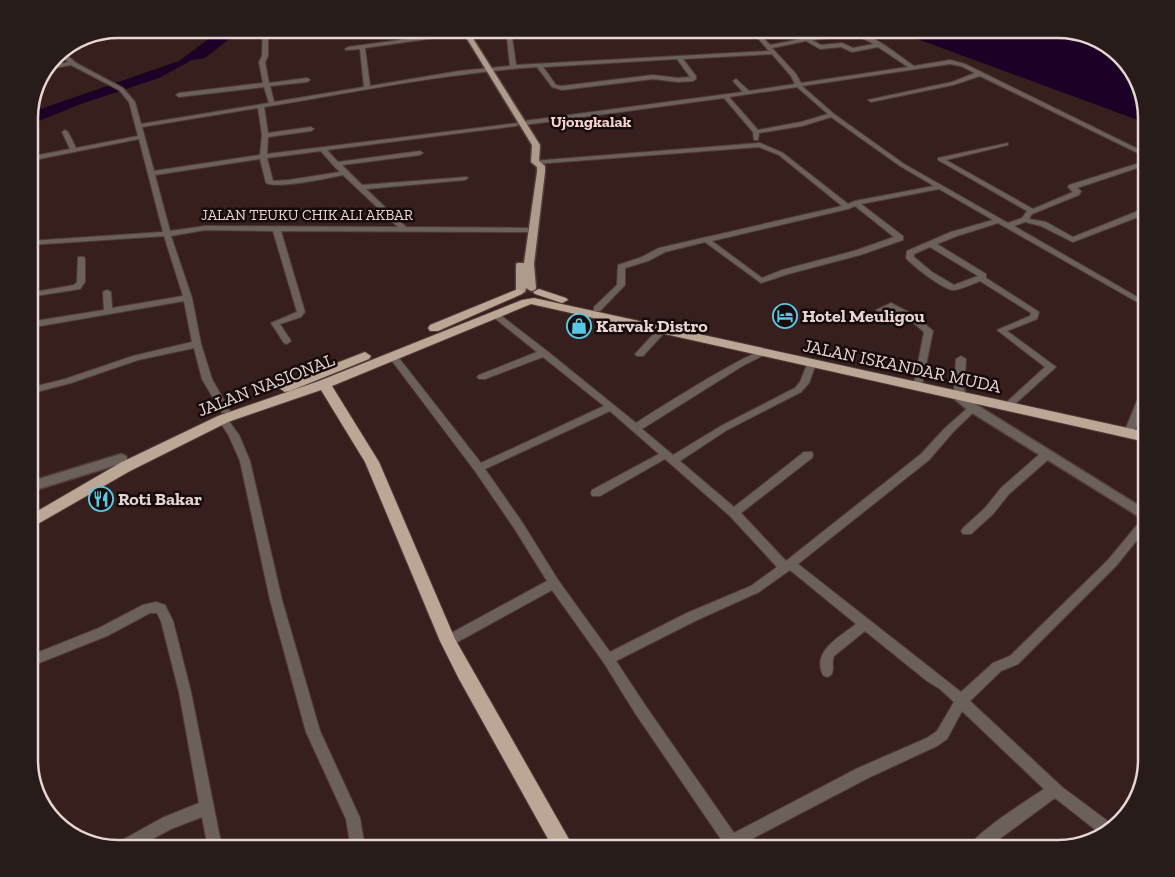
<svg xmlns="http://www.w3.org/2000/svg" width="1175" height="877" font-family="'Zilla Slab',serif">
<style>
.water{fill:#1d0026}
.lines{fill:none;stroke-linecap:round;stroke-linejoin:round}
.minor-casing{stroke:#533c3a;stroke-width:2}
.tertiary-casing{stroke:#533c3a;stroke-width:3}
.primary-casing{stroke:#533c3a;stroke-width:3}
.trunk-casing{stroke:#533c3a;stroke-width:2}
.minor{fill:#6b615a;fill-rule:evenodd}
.tertiary{fill:#6b615a;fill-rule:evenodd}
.primary{fill:#af9b8c;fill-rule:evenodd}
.trunk{fill:#bca696;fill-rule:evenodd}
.labels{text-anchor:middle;stroke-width:5;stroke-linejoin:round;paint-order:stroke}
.far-street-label{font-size:15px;fill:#e6d5d3;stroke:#170c0b}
.far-quarter-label{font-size:16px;font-weight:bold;fill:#f6d5d1;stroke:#170c0b}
.poi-label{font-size:18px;font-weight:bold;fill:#e6d5d3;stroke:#170c0b;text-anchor:start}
.street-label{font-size:18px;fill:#e6d5d3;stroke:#170c0b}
.rim{fill:none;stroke:#e6d5d3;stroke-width:2.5}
</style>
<rect width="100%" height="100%" fill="#371f1d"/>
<!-- water -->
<g class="water">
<path d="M222,29h20l-37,29 -13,2 -33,18 -81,27 -49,20v-12l150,-52z"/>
<path d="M890,29h168l54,18 25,32 9,44z"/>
</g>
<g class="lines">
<defs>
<g id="minor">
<path d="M263,29h5v27l-3,6 4,21 38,-5 3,2 -3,2 -37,4 4,16 90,-15 -4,-38 -14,1 -1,-1 3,-2 111,-15 3,2 -97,14 5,38 89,-15 51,-5 -4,-37h4l1,4 100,-4h32l-3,2 -128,6 4,28 253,-14 -19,-22h5l15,16 52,-10 -8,-6c7,0 8,4 14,5 8,2 19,-2 28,-1 22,4 40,21 58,33l36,-6 15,4 181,89v4l-166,-81 -27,9 -82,17 -3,-2 84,-18 23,-9 -14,-7 -11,-2 -148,22 32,28 70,50 104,59 14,-5 5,-7 -89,-51v-2l70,-15v2l-62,15 87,49 40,-17 -5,-5 1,-2 77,-24v4l-69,23 4,3 -2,4 -47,19 -3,5 17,3 27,15 70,-28h3v5l-73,28 -32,-16 -16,-4 -11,4 132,76v5l-148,-84 -41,13 -20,8 49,30v4l53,34 -2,7 -30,12 49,36 -41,37h-6l-2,-2 2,-2 36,-33 -48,-37 33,-14 1,-3 -51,-32c-8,3 -17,8 -26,9 -9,1 -41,-24 -48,-32l1,-7 44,-19 42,-12 -54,-31 -78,15 42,32v4l-43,15 -72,19 -27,9 -56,-41 -40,10 -17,9 -23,7v17l-25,26h-6v-4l23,-22 1,-20 24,-8 17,-9 183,-42 -63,-51 -20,-8 -224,17 -2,-1v-2l227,-18 23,10 65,51 7,-3 79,-15 -34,-20 -69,-49 -29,9 -43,7 -1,7h-4l-1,-8 -29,-34 -200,27 -3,-2 3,-2 219,-29 -10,-11 3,-2 13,12 46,-7 -4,-8 -19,-22 -89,5 13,17v3l-3,2 -15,1 -25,-3 -91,11 -10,-3 -15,-20c-91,6 -182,25 -273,40l4,26 43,-6 3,2 -3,2 -43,6 -1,17 251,-31 1,1 -3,2 -189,24 11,12 82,-11 3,2 -3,2 -78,10 20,20 105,-8 1,1 -3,2 -99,9 40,38 119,1h3v4l-247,-1 24,81 -4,5 -21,7 11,17 -4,3 -3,-1 -13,-20 26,-11 -24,-81 -68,-1 -34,6 21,62 9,46 11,35 18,32 -2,2h-6l-20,-34 -8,-31 -56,12 -67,23 -42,11v-6l36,-9 68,-23 59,-14 -8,-41 -155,27v-6l75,-12 -1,-18 4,-2 4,2 1,16 71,-12 -19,-60 -135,9v-4l134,-9 -24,-93 -110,22v-4l41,-8 -8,-17 3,-2 3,2 8,16 62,-12 -9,-34 -10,-12 -48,-25 -27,5 3,-3 21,-5 -10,-9 3,-3 15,13 47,25 12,14 6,22 128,-21 -5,-16 -85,10 -3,-2 3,-2 84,-10 -4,-21 3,-6zM853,36l7,1 14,7 -21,4 -11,-5 -21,2 -9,-5zM806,41l14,8 21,-2 11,5 26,-5 30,20 -107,16 -5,-9 -24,-26zM677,59l13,18 -12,1 -25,-3 -91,11 -6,-1 -13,-18zM797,87l31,27 -27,8 -43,8 -29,-33zM258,108l4,27 -2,20 -106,16 -12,-44zM321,151l12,14 7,7 -51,8 -16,1 -6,-23zM260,159l6,24c10,6 63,-5 77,-8l55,52 -193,-1 -35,5 -15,-56zM855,206l39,31 -40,14 -72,19 -20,8 -50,-37 136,-32zM930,247l48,29 -24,9 -22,-13 -18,-15v-3z"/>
<path d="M325,29h20l-3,2 -51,4 -3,-2 3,-2z"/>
<path d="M78,257h6l1,2v23l-5,7 -51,8v-4l45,-8 3,-3z"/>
<path d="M891,303l25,13 17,15 -11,54 -3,1 -5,-3 10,-51 -14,-12 -20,-11 -10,4 -4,-3z"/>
<path d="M495,311l52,40 89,72c17,-11 116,-74 128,-72l2,2 -2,2 -20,10 -102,64 31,26 48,-29 74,-38 5,-6 8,-20h6l2,2 -7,19 -8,9 -74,38 -47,31 54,46 70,-55h8l1,3 -1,3 -71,55 45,48 135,-107 24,-26 25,-22h6l2,2 -2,2 -23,22 -24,28 -131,104 163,128 32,-29 17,-7 98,-96 34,-41 4,-1v11l-30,37 -98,98 -17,7 -31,30 92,86 51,38 -11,10 -47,-37 -68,50h-18c5,-15 59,-48 75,-59l-82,-78 -15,28 -10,7 -69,32 -126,66 1,4h-16l-92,-135 -31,-50 -52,-73 -100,55 -4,1 -4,-1 -2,-4 2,-4 103,-56 -33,-53 -39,-57 -86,-114 -2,-2 2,-2h6l86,110 123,-57 -61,-49 -58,22h-6l-2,-2 2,-2 58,-23 -45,-36 -1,-2zM610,411l49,43 -67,36 -1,3 1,3h8l65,-37 65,57 47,51 -26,19 -64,27 -77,39 -52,-72 -36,-58 -37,-53zM790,570l66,54c-15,12 -45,27 -33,51l4,2 4,-2c4,-6 0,-13 3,-19l31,-25 62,50 13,8 14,13 -17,29 -10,7 -69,30 -124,65 -89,-128 -29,-44 79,-40 64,-29z"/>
<path d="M661,328l4,3 -1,2 -21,23h-6l-2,-2 2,-2 21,-23z"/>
<path d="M961,356l5,3 -2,32 -5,3 -5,-3 2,-32z"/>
<path d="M1146,388v14l-10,26 -2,2h-6l-2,-2 15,-37z"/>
<path d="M223,416l3,1 13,18 11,26 32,139 38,131 40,87 5,30h-14l-5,-29 -40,-87 -36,-132 -30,-139 -11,-25 -11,-17z"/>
<path d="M1046,451l4,1 1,3 -1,3 -41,36 -16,20 -22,20h-8l-2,-3 2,-3 22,-20 16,-20 41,-36z"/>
<path d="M156,602l9,3 8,16 18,71 31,156h-14l-6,-31 -31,12 -35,19 -21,-1 2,-4 45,-25 37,-15 -20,-111 -18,-71 -4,-8h-7l-43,23 -78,31v-11l70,-28 44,-23z"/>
<path d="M1146,655v11l-5,-1 -2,-4 3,-5z"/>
</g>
<g id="tertiary">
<path d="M959,387l6,4 -1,5 13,9 169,105v11l-177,-110 -17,-14 3,-9z"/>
<path d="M121,454l5,2 1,3 -1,3 -97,30v-10z"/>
</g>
<path id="primary" d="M461,29h6l73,116 -1,16 6,5v6l-11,92 2,24 -1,2 -4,1 -5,-3 -1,4 -4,1 -5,-3v-25l1,-2h7l13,-91v-5l-6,-5 1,-17z"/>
<g id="trunk">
<path d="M518,289l6,3 -2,2 -84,37h-8l-2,-3 2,-3z"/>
<path d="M539,289l27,9 2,2 -6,3 -27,-9 -2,-2z"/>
<path d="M534,298l612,134v10l-615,-138 -199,82 47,76 76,177 119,209h-21l-94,-169 -19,-38 -75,-179 -44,-72 -93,32 -98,49 -101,58v-13l91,-53 98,-47 101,-35 203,-81z"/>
<path d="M365,352l6,4 -2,3 -79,32 -5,1 -6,-4 1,-3z"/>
</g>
</defs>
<!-- minor casing -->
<use href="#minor" class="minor-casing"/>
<!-- tertiary casing -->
<use href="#tertiary" class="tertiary-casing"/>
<!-- primary casing -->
<use href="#primary" class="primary-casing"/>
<!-- trunk casing -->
<use href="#trunk" class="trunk-casing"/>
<!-- minor -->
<use href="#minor" class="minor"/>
<!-- tertiary -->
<use href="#tertiary" class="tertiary"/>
<!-- primary -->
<use href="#primary" class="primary"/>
<!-- trunk -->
<use href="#trunk" class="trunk"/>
</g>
<!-- icons -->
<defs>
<symbol id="hotel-ring" viewBox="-11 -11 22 22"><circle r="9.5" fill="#170c0b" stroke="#59c8e4" stroke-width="1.5"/><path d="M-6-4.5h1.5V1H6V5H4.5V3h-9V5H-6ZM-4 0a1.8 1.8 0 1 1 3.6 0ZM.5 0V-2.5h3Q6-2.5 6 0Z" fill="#59c8e4"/></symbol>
<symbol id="shop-ring" viewBox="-11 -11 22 22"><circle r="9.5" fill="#170c0b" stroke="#59c8e4" stroke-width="1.5"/><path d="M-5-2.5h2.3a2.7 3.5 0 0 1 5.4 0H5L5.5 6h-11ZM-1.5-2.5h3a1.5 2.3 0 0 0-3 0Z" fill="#59c8e4"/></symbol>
<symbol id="restaurant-ring" viewBox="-11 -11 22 22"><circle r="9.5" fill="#170c0b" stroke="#59c8e4" stroke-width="1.5"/><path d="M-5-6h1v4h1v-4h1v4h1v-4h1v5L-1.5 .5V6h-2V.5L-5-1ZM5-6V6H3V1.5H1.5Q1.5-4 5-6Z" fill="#59c8e4"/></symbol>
</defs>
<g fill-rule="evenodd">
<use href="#hotel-ring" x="771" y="302" width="28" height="28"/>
<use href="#shop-ring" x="565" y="312" width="28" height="28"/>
<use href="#restaurant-ring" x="87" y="485" width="28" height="28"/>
</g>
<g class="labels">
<!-- far-street labels -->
<g class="far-street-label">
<text x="307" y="220">JALAN TEUKU CHIK ALI AKBAR</text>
</g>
<!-- far-quarter labels -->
<g class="far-quarter-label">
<text x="591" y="127">Ujongkalak</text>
</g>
<!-- poi labels -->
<g class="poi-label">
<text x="802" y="322">Hotel Meuligou</text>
<text x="596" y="332">Karvak Distro</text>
<text x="118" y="505">Roti Bakar</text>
</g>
<!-- street labels -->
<g class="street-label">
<text transform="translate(902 366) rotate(12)" y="6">JALAN ISKANDAR MUDA</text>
<text transform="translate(266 385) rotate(-21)" y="6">JALAN NASIONAL</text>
</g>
</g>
<!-- crop -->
<path d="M0 0H1175V877H0ZM118 38H1058A80 80 0 0 1 1138 118V760A80 80 0 0 1 1058 840H118A80 80 0 0 1 38 760V118A80 80 0 0 1 118 38Z" fill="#281c1b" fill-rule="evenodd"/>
<path class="rim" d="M118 38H1058A80 80 0 0 1 1138 118V760A80 80 0 0 1 1058 840H118A80 80 0 0 1 38 760V118A80 80 0 0 1 118 38Z"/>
</svg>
